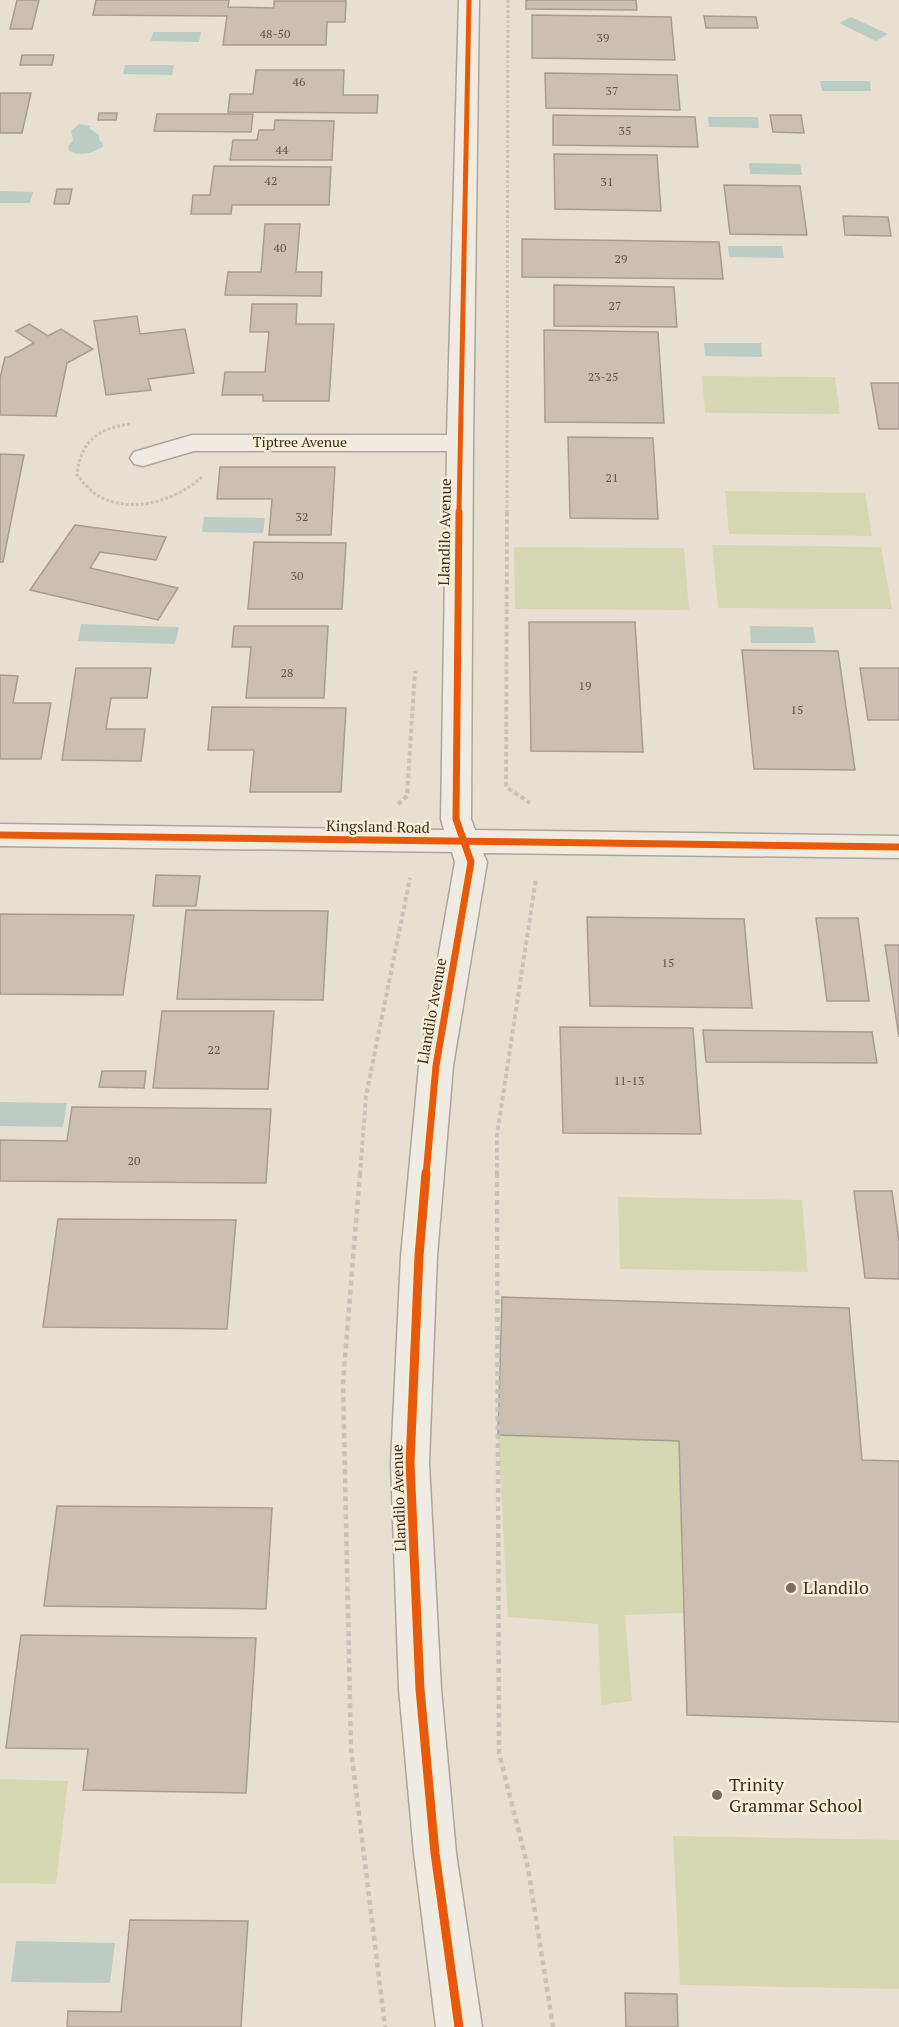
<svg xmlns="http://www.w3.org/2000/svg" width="899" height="2027" font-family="'PT Serif',serif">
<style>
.green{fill:#d6d7b3}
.water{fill:#bcccc2}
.building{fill:#cbbfb2;stroke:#a89c90;stroke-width:1.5}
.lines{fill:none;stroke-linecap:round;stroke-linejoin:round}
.minor-casing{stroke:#ada599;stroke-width:3}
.path-far2{stroke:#c8c2b9;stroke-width:3;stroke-dasharray:3 2;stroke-linecap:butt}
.path-far1{stroke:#c8c2b9;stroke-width:4;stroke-dasharray:4.5 3;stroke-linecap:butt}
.path{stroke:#c8c2b9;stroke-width:4.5;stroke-dasharray:5 4;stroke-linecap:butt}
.minor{fill:#efebe3;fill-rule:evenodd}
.cycleway-far2-casing{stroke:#f7eed8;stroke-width:8}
.cycleway-far1-casing{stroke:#f7eed8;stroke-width:10}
.cycleway-casing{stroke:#f7eed8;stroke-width:13}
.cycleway-far2{stroke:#e8590c;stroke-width:5}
.cycleway-far1{stroke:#e8590c;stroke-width:7}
.cycleway{stroke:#e8590c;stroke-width:9}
.poi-dot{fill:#786c5e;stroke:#f7eed8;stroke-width:2}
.labels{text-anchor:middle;stroke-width:5;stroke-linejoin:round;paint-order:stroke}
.number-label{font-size:12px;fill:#605244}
.far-street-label{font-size:14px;fill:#3d2e20;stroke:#f7eed8}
.street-label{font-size:15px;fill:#3d2e20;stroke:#f7eed8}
.near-poi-label{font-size:18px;fill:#3d2e20;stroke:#f7eed8;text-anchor:start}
</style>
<rect width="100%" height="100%" fill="#e7e0d1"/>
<!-- green -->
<g class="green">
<path d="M702,376l133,1 5,37 -135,-1z"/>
<path d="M725,491l140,2 7,43 -143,-2z"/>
<path d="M712,545l169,2 11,62 -174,-1z"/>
<path d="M514,547l170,1 5,62 -174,-1z"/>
<path d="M618,1197l184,3 6,72 -188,-3z"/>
<path d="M498,1435l181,6 4,172 -58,2 7,86 -31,4 -3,-81 -90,-7z"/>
<path d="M0,1779l68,2 -12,103 -56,-1z"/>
<path d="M673,1836l226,4v149l-219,-4z"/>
</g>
<!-- water -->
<g class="water">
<path d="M851,17l37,17 -12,7 -37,-18z"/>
<path d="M153,32h48l-2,10 -48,-1z"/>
<path d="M125,65h49l-2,10 -49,-1z"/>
<path d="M820,81h50l1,10h-49z"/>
<path d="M708,117h50l1,11 -50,-1z"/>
<path d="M79,124l12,2 -2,2 10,7v4l5,7c-12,7 -21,11 -35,5l-1,-4 5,-7 -2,-9z"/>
<path d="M749,163l51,1 2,11 -52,-1z"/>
<path d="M0,191l33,1 -3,11h-30z"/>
<path d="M728,246h54l2,12 -55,-1z"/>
<path d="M704,343h57l1,14 -57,-1z"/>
<path d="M204,517l61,1 -2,15 -61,-1z"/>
<path d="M81,624l98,3 -4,17 -97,-3z"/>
<path d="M750,626l63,1 3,16h-65z"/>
<path d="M0,1102l67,1 -4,24 -63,-1z"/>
<path d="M16,1941l99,2 -5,40 -99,-1z"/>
</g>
<!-- building -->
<g class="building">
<path d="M17,0h22l-7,29h-22z"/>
<path d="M96,0h133l-1,7 46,1v-7h72l-1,21h-18l-1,23h-103l4,-29 -134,-1z"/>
<path d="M526,0h110l1,10 -111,-1z"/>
<path d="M532,15l139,2 4,43 -143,-2z"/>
<path d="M704,16l52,1 2,11h-52z"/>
<path d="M22,55h32l-2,10h-32z"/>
<path d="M256,70h88l-1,25h35l-1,18 -149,-1 2,-18h23z"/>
<path d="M545,73l132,2 3,35 -134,-2z"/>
<path d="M0,93h31l-9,40h-22z"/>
<path d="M99,113h18l-1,7h-18z"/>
<path d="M157,114h96l-2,18 -97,-1z"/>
<path d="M553,115l142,2 3,30 -145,-2z"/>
<path d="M770,115h31l3,18 -31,-1z"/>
<path d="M275,120l59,1 -2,39h-102l3,-20h24l2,-10h15z"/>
<path d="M554,154l103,1 4,56 -106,-2z"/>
<path d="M214,166l117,1 -2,38h-97l-1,9h-40l2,-19h17z"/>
<path d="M724,185l76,1 7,49 -77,-1z"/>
<path d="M57,189h15l-3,15h-15z"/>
<path d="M843,216l45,1 3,19 -46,-1z"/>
<path d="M265,224h35l-4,48h26l-1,24 -96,-1 3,-23h33z"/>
<path d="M522,239l197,3 4,37 -201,-2z"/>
<path d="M554,285l120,2 3,40 -123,-1z"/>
<path d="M252,304h45l-1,20h38l-5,77h-66v-6h-41l3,-23h40l4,-40h-19z"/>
<path d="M137,316l3,18 45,-5 9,44 -46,6 3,11 -45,5 -12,-74z"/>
<path d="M29,324l19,12 13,-7 32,20 -26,14 -11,53 -56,-1v-37l5,-21h4l25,-14 -18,-12z"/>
<path d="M544,330l114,2 6,91 -119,-1z"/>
<path d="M871,383h28v46h-20z"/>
<path d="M568,437l85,1 5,81 -88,-1z"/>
<path d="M0,454l24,1 -21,107h-3z"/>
<path d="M220,467h115l-4,68h-62l3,-36h-55z"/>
<path d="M75,525l91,12 -10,23 -56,-8 -10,16 88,20 -20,32 -128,-30z"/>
<path d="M254,542l92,1 -4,66h-94z"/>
<path d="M529,622h106l8,130 -112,-1z"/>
<path d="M234,626h94l-4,72h-78l5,-51h-19z"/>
<path d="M742,650l96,1 17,119 -101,-1z"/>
<path d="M76,668h75l-4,30h-36l-5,31h39l-4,32 -79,-1z"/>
<path d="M860,668h39v52h-31z"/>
<path d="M0,675l18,1 -5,27h38l-10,56h-41z"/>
<path d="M212,707l134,1 -5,84h-91l4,-42h-46z"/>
<path d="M156,875l44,1 -4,30h-43z"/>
<path d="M186,910l142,1 -5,89 -146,-1z"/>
<path d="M0,914l134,1 -11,80 -123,-1z"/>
<path d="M587,917l157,2 8,89 -162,-2z"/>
<path d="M816,918h42l11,83h-42z"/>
<path d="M885,945h14v92z"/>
<path d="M162,1011h112l-6,78 -115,-1z"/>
<path d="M560,1027l133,1 8,106 -138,-1z"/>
<path d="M703,1030l169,2 5,31 -171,-1z"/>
<path d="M102,1071h44l-2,17 -45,-1z"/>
<path d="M72,1107l199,2 -5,74 -266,-2v-41l67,1z"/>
<path d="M854,1191h38l7,51v37l-34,-1z"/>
<path d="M58,1219l178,1 -9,109 -184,-2z"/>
<path d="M502,1297l347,11 13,152 37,1v261l-212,-7 -8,-274 -181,-6z"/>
<path d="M57,1506l215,2 -6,101 -222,-3z"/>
<path d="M21,1635l235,3 -10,155 -163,-3 5,-41 -82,-1z"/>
<path d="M130,1920l118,1 -7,106h-174l1,-16 53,1z"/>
<path d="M625,1993l52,1 1,33h-52z"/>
</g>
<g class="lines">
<defs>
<path id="minor" d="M459,0h20l-6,443 -2,376 4,11 424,6v22l-416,-5 4,9 -34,204 -16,190 -8,207 12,226 15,164 26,174h-46l-22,-174 -15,-164 -8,-226 10,-207 18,-190 36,-204 -3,-10 -452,-6v-22l444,6 -3,-11 6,-368h-253l-51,15 -9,-2 -4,-6 4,-6 58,-17h255z"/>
</defs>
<!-- minor casing -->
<use href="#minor" class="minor-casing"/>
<!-- path-far2 -->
<g class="path-far2">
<path d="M130,424c-32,4 -50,18 -53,51 6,7 12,15 20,20 34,20 78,6 105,-18"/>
<path d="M507,513l1,-513"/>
</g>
<!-- path-far1 -->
<g class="path-far1">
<path d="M507,512l-1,275 24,16"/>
<path d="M398,804l9,-8 8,-125"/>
<path d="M360,1175l6,-79 44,-218"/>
<path d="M497,1175v-40l39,-257"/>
</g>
<!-- path -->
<g class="path">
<path d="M360,1173l-17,209 8,367 34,278"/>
<path d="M497,1173l2,580 29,115 25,159"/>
</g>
<!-- minor -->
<use href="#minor" class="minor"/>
<defs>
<path id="cycleway-far2" d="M459,513l10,-513"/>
<g id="cycleway-far1">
<path d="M0,835l899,12"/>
<path d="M426,1175l10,-109 35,-204 -15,-43 3,-307"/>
</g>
<path id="cycleway" d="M426,1173l-7,83 -9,207 10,226 15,164 24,174"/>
</defs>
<!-- cycleway-far2 casing -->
<use href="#cycleway-far2" class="cycleway-far2-casing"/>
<!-- cycleway-far1 casing -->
<use href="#cycleway-far1" class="cycleway-far1-casing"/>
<!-- cycleway casing -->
<use href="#cycleway" class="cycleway-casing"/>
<!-- cycleway-far2 -->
<use href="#cycleway-far2" class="cycleway-far2"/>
<!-- cycleway-far1 -->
<use href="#cycleway-far1" class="cycleway-far1"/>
<!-- cycleway -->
<use href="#cycleway" class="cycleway"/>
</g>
<!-- markers -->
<g class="poi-dot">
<circle cx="791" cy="1588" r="6"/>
<circle cx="717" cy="1795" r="6"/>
</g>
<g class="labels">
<!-- number labels -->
<g class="number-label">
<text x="275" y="38">48-50</text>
<text x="603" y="42">39</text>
<text x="299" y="86">46</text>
<text x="612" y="95">37</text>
<text x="625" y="135">35</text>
<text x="282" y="154">44</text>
<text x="271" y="185">42</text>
<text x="607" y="186">31</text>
<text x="280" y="252">40</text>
<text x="621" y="263">29</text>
<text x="615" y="310">27</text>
<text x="603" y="381">23-25</text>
<text x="612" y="482">21</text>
<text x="302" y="521">32</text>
<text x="297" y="580">30</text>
<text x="287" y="677">28</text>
<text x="585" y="690">19</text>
<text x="797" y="714">15</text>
<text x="668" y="967">15</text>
<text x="214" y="1054">22</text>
<text x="629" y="1085">11-13</text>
<text x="134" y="1165">20</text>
</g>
<!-- far-street labels -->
<g class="far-street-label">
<text x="300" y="447">Tiptree Avenue</text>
</g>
<!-- street labels -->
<g class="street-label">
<text transform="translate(445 532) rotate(-89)" y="5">Llandilo Avenue</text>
<text transform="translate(378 827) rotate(1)" y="5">Kingsland Road</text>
<text transform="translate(432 1011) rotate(-80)" y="5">Llandilo Avenue</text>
<text transform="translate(399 1498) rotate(-92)" y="5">Llandilo Avenue</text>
</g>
<!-- near-poi labels -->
<g class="near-poi-label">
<text x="803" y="1594">Llandilo</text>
<text x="729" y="1791">Trinity<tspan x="729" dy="21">Grammar School</tspan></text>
</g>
</g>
</svg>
